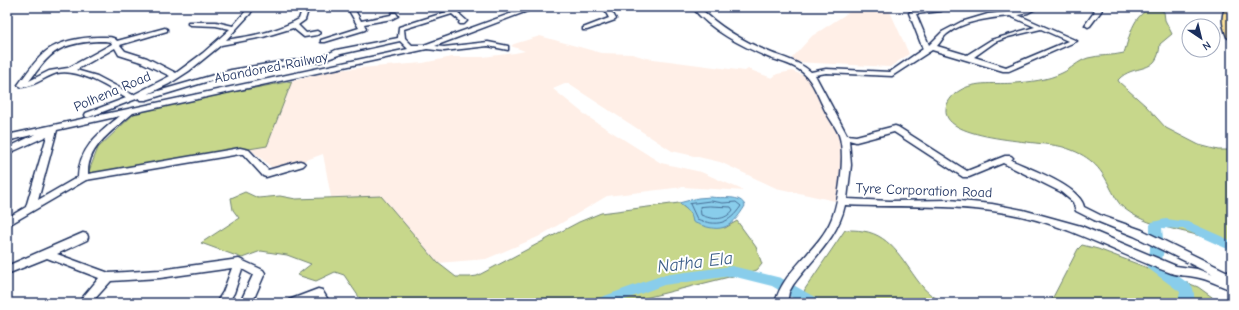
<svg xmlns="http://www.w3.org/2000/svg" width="1239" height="310" font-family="'Comic Neue',sans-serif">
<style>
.built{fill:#ffefe7}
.green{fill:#c7d78b;stroke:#718374}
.water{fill:#89cdeb;stroke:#5d8eb3}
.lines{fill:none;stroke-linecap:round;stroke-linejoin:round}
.shore{stroke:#476e96;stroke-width:1}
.river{fill:#89cdeb;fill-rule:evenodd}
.minor-casing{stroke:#1b2f5e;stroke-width:3}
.highway-casing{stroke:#1b2f5e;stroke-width:3}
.minor{fill:#fff;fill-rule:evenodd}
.highway{fill:#fbdf96;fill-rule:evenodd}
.labels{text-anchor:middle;stroke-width:4;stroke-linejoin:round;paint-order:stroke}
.street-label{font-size:14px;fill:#1b2f5e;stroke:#fff}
.near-water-label{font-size:18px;font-style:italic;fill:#3c5e88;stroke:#fff}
</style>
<rect width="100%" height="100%" fill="#fff"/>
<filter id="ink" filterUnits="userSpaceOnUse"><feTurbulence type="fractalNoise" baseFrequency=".025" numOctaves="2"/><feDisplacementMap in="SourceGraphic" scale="8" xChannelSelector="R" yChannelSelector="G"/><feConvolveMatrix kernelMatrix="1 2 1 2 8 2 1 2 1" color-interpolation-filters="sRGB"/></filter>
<g filter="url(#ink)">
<!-- built -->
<g class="built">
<path d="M857,7h31l21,47 -19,13 -94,-5 -4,-4 20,-22z"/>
<path d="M540,36l61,17 31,1 14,4 99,13 3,-2 24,9 5,-4 15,-3 16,6 12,9 24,51 -4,65 -64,-14 -56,-26 -48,-11 -105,-68 -14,6 35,28 73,46 40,9 44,19 -62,-4 -76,9 -69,41 -52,22 -48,4 -57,-67 -50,1 -8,-43 -47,17 -26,-22 17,-3 25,-65 43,-11 88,-7 29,-6h31l32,-4 10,-2 -14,-5 3,-2z"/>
</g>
<!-- green -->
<g class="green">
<path d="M1157,8l7,4 1,8 7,14 -12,10c-2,33 -26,18 -42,36l1,2 27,24 20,22 33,17 19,5h14v98c-8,-4 -17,-7 -25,-10 -28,-9 -59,-11 -82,-29 -7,-5 -10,-13 -14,-20 -11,-23 -22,-34 -48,-42 -20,-6 -120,-6 -117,-37 0,-7 6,-15 13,-19 17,-11 37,-6 56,-8 15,-1 33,-3 47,-10 9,-4 16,-12 26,-15 11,-3 24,-2 36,-5 6,-18 10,-44 33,-45z"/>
<path d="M292,81l-25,65 -180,30 11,-28 40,-38z"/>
<path d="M245,192l13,6 22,-2 16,3 85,-3 57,67 18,14h14l7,-1 102,-54 22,-9 78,-10 12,10v3l34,12 12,-7 19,26 6,17 -5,6 -132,33h-262l-19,-28 -9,-3 -19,9 -19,-6 14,-11 -24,-9 -26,-4 -19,7 -41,-15 38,-25 -6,-8 -2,-12z"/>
<path d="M845,230c6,0 12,0 18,1 30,4 42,35 59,55 6,8 14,12 22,17h-135l-6,-6 2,-8z"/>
<path d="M1082,245l16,4 100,38 14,10 3,6h-165l28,-54z"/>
</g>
<!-- water -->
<path class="water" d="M711,197c11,2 30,-3 34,9 -15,25 -26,27 -52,16l-2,-9 -12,-10 19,-5z"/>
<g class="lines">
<!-- shore -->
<g class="shore">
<path d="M711,201l12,2 13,-1 5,4c-12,18 -24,21 -44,13l-7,-15z"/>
<path d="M710,206l21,1 2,3c-8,11 -20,10 -32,5l-1,-8z"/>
</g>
<!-- river -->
<g class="river">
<path d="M1166,219l23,3 43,19v10l-49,-22 -21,-1 2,22 -3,14 31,22c3,6 1,11 4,17h-14l-3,-6 1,-5 -31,-23 -2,-3 3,-16v-25l2,-3z"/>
<path d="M732,266l49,12 37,21 2,4h-19l-29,-17 -40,-10 -68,9 -48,18h-22l2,-4 67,-24z"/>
</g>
<defs>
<g id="minor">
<path d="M248,7h6l-4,7 -24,26c26,-4 50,-8 73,-21l4,-12h6l-4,13 -7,5 8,8 11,-2 3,2 -3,2 -13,2 -11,-9 -30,9 -42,8 -32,26 -20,13 -21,10 83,-24 49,-8 39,-4 17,-8 62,-12 1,-11 63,-20h10l-14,6 9,8 -3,3h-4l-1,-1 1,-2 -8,-7 -48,15 1,9 7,7h12l105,-38h9l-103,39 9,1 44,-5 20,4v4l-20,-4 -44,5 -17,-2 -294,64c-19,17 -46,33 -45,61l152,-26 9,2 19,20 32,-9 3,1 2,2 -2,2 -37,11 -3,-1 -20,-22h-3l-154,26 -79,46v-8l19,-11 21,-71 -40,18v-6l29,-14 -29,7v-6l401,-86 -8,-8 -59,13 -21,8 -40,4 -48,8 -86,26h-6l-1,-2 -50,19h-3l-1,-2 1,-2 40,-15c-18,-11 -48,-30 -69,-25 -13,4 -22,13 -35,14l-4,-2c8,-11 16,-23 26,-32 14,-12 38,-16 56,-16 6,0 14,-1 17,4l48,-13 2,1v2l-47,14 5,6 22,7 29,15 27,-20 27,-24 -14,-3 -26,-1 -2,-1v-2h28l17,4 12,-14zM105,41l6,1 1,2 -44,24 -19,3 -20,10c7,-8 12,-17 20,-24 14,-14 38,-16 56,-16zM115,48l4,7 22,7 29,14 -37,19 -36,-19 -21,-6zM120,116c-21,17 -41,32 -42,61l-40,23 19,-70z"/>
<path d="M347,7h6l8,14 30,-6 1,-2h4l2,3 -6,3 -28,5 2,5 -1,1 -40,12h-4v-2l38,-12z"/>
<path d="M603,7h6l7,12 -1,1 -28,10h-4v-2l26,-10z"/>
<path d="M692,7h7c20,20 44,34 70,45 14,6 30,9 42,20l15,-3 64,3 33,-23 -14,-36 1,-1 31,-5 3,2 -3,2 -25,3 13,31 13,-13 19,-10 27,-8 37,-4 6,-3h8l-11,6 -10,2 59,26 -68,30h-6l-71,-21 -40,26 -66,-3 -11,2 32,60 9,1 39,-10 3,1 69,44 38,-15h6l2,2 -2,2c19,9 69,26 73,47l18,9 40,14 90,44v16c-12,-4 -24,-11 -37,-13 -8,-2 -16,-1 -24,-4 -51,-18 -97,-45 -150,-57 -58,-13 -117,-8 -176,-11 -7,33 -33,54 -52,80l-4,7 -2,11h-12c9,-35 44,-52 57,-85 7,-18 14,-64 7,-83 -4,-10 -12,-19 -16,-29 -7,-14 -11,-28 -25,-37 -8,-5 -19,-8 -28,-11 -28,-12 -59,-27 -78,-51zM1010,16l25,11 -44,13 -24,15 -30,-9c3,-3 6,-9 10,-12 17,-13 42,-16 63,-18zM1041,29l27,12 -62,26 -32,-10 21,-15 13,-5zM894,132l69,45h6l34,-14 58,29 12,10 3,9 18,9 40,16 79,39 -16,-6 -21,-3 -95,-40 -58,-16 -31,-6 -43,-4 -59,1 -43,-2 4,-34 -2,-25 7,2z"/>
<path d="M1089,7h8l5,3 -12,16 -2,1 -3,-2 10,-14z"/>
<path d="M83,233l4,1 1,3 -1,3 -30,14 52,19 51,-3 79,-11 24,11 2,3 -13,30h-12l13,-28 -11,-6 -8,24 -6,10h-12l7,-11 9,-24 -72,10 -49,3 -20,22h-13l21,-25 -52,-20 -40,16v-8z"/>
<path d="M318,289l4,1 8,13h-12l-2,-4 -11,4h-18l2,-3z"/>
</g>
<path id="highway" d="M1226,7h6v33l-5,-3c-4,-11 -7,-20 -1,-30z"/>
</defs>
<!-- minor casing -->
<use href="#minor" class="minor-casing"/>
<!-- highway casing -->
<use href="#highway" class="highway-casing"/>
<!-- minor -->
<use href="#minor" class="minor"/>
<!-- highway -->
<use href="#highway" class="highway"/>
</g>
</g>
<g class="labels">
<!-- street labels -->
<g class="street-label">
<text transform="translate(271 67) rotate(-11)" y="5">Abandoned Railway</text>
<text transform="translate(112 91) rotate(-23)" y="5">Polhena Road</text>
<text transform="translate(924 190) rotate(2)" y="5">Tyre Corporation Road</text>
</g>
<!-- near-water labels -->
<g class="near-water-label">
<text transform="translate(695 262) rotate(-7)" y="6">Natha Ela</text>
</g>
</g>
<!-- margin -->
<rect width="1239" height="310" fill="none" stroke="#fff" stroke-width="24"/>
<rect x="12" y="12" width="1215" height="286" fill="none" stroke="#1b2f5e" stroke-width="1.5" filter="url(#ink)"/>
<!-- north arrow -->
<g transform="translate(1201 38) rotate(145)"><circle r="19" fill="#ffffff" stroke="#a4acbf"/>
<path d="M0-3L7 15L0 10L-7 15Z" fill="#1b2f5e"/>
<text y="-6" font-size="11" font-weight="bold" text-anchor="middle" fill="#1b2f5e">N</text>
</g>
</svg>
